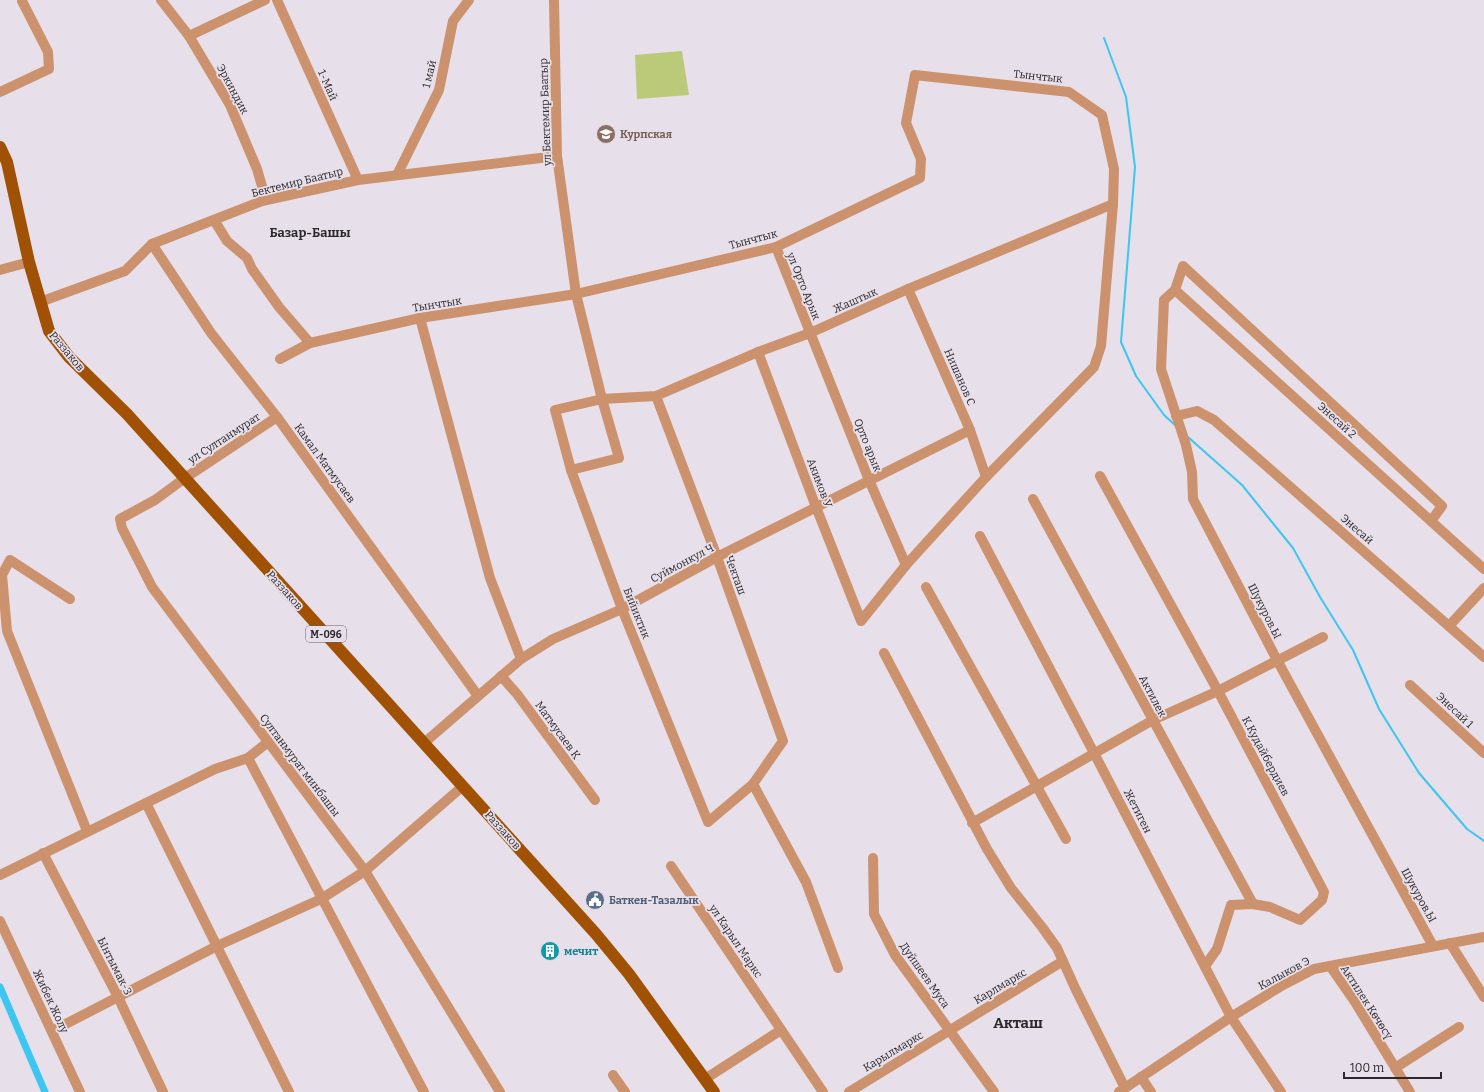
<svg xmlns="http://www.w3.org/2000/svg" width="1484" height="1092" font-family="Bitter,serif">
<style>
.green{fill:#bbca78}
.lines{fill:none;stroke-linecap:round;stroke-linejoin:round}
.stream{stroke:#3bc7f2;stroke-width:2}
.canal{stroke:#3bc7f2;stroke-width:7}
.minor{stroke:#cb926d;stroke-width:10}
.major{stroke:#a15103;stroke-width:12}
.labels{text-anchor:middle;stroke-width:3.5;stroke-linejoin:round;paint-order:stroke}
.shield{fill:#e7dfe9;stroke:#646065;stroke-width:1}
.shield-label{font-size:10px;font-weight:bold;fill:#2c292c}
.street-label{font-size:11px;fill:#2c292c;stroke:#e7dfe9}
.education-label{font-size:11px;font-weight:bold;fill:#785e54;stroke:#e7dfe9;text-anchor:start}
.service-label{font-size:11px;font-weight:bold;fill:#4e5e75;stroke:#e7dfe9;text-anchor:start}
.culture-label{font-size:11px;font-weight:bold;fill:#0d838f;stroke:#e7dfe9;text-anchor:start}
.quarter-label{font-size:13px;font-weight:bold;fill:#2c292c;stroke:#e7dfe9}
.district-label{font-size:15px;font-weight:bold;fill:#2c292c;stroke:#e7dfe9}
</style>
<rect width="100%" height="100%" fill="#e7dfe9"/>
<!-- green -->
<path class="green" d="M682,51l7,44 -52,4 -2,-44z"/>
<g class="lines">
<!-- stream -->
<g class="stream">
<path d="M1104,38l22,59 9,70 -14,175 15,34 28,39 12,11"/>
<path d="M1188,437l54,48 51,63 27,49 33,53 26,59 40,64 48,56 17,12"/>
</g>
<!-- canal -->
<path class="canal" d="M0,987l45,105"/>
<!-- minor -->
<g class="minor">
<path d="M161,0l28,36 41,69 27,64 9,31"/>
<path d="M277,0l81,180"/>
<path d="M554,0l3,156 19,138 26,105 17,59 -48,12"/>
<path d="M189,36l76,-36"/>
<path d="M0,92l49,-23 -1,-17 -26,-51"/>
<path d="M397,175l42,-85 14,-69 16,-21"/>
<path d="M214,220l13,21 20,17 5,11 27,38 31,36"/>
<path d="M152,244l59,89 66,84 201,279"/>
<path d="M776,247l93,233 37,85"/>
<path d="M0,270l29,-8"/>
<path d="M908,289l62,141 16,47"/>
<path d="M1175,290l309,279"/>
<path d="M40,302l85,-31 27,-27 110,-43 96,-21 199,-24"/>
<path d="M420,318l70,260 31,81"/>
<path d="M280,359l30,-16 110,-25 156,-24 200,-47 144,-69 1,-19 -15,-36 9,-48 154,17 33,23 12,54 -1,35 -12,142 -7,21 -108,110 -80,88 -45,56 -45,-114 -58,-155"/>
<path d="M656,396l61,161 66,184 -30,43 -45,38 -86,-213 -51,-139 -16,-60 47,-11 54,-3 102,-44 52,-19 98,-44 205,-85"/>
<path d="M1176,416l21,-5 17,9 270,237"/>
<path d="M277,417l-92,61 -30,22 -35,19 2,9 30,59 213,284 135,221"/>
<path d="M1100,476l118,215 106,201 -2,8 -22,20 -30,-13 -17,-3 -22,1 -14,44 -12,17"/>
<path d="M1033,499l220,405"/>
<path d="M1431,521l11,-15 -259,-240 -8,24 -11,10 -3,69 25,76 6,27 1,27 84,161 156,286"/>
<path d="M980,536l114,217 137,264 50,75"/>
<path d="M926,587l140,252"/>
<path d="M70,599l-60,-39 -8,15 5,56 80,200"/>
<path d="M1449,626l35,-38"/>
<path d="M884,653l103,196 24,39 31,39 15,21 19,42 49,98"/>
<path d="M501,676l16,18 78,106"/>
<path d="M1410,685l74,68"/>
<path d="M424,743l97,-84 32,-20 69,-30 95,-52 253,-127"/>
<path d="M248,758l176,334"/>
<path d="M753,784l53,98 32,86"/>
<path d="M146,803l143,289"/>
<path d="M972,823l181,-103 65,-29 105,-54"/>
<path d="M43,853l75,144 45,95"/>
<path d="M873,858l1,56 21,41 99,137"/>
<path d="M671,866l152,226"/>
<path d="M0,875l215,-106 33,-11 20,-16"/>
<path d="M0,921l80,171"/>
<path d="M1450,943l34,54"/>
<path d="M1330,966l25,36 55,90"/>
<path d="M52,1031l165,-85 104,-47 44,-28 98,-85"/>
<path d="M1395,1068l64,-41"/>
<path d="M613,1075l12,17"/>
<path d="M1141,1077l10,15"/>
<path d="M705,1079l76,-49"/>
<path d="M849,1092l214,-131"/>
<path d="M1119,1092l112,-75 52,-32 31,-16 170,-32"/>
</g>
<!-- major -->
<path class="major" d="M0,147l7,15 22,100 20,69 20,26 58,57 469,520 33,40 85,118"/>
</g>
<!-- icons -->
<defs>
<symbol id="school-disc" viewBox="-11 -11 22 22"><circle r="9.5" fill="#8d6e63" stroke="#e7dfe9"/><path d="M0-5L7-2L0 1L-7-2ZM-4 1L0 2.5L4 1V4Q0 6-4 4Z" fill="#fff"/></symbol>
<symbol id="civic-disc" viewBox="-11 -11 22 22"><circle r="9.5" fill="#5c6f8a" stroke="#e7dfe9"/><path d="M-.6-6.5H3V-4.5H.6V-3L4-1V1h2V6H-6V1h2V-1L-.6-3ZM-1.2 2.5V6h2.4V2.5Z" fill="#fff"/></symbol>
<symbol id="building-disc" viewBox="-11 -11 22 22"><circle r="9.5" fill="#0f9aa8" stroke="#e7dfe9"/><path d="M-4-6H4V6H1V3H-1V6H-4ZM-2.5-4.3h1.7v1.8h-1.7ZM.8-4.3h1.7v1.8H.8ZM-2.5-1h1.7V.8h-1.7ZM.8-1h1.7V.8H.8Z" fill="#fff"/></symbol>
</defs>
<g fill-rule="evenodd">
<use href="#school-disc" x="595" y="123" width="22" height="22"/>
<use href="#civic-disc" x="584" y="889" width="22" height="22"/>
<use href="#building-disc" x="539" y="940" width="22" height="22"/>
</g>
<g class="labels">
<!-- shield labels -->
<rect class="shield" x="306" y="626" width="40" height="16" rx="3"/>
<g class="shield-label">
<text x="326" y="638">М-096</text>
</g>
<!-- street labels -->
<g class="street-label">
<text transform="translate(429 74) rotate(-76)" y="4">1 май</text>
<text transform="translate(1038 76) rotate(6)" y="4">Тынчтык</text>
<text transform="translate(328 85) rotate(66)" y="4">1-Май</text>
<text transform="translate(233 89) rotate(62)" y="4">Эркиндик</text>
<text transform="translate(545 112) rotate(-92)" y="4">ул Бектемир Баатыр</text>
<text transform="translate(297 182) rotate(-14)" y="4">Бектемир Баатыр</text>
<text transform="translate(753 239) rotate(-15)" y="4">Тынчтык</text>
<text transform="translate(804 286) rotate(68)" y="4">ул Орто Арык</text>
<text transform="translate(855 300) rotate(-24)" y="4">Жаштык</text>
<text transform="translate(437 304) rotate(-9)" y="4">Тынчтык</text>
<text transform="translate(67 351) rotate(50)" y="4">Раззаков</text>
<text transform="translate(960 377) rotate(66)" y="4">Нишанов С</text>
<text transform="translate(1337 420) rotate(42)" y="4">Энесай 2</text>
<text transform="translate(224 438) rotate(-33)" y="4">ул Султанмурат</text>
<text transform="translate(868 445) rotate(68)" y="4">Орто арык</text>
<text transform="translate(325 463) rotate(54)" y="4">Камал Матмусаев</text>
<text transform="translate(820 483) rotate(69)" y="4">Акимов У</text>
<text transform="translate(1357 529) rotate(41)" y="4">Энесай</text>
<text transform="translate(682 563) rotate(-28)" y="4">Суймонкул Ч</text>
<text transform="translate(736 575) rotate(70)" y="4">Чекташ</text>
<text transform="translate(285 590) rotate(48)" y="4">Раззаков</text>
<text transform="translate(1265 611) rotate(63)" y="4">Шукуров.Ы</text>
<text transform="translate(637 613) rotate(68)" y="4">Бийиктик</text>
<text transform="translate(1153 696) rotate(62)" y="4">Актилек</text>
<text transform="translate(1455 710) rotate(43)" y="4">Энесай 1</text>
<text transform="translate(558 730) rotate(54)" y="4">Матмусаев К</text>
<text transform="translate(1266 756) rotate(62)" y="4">К.Кудайбердиев</text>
<text transform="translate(300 765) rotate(53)" y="4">Султанмурат минбашы</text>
<text transform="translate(1138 811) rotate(63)" y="4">Жетиген</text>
<text transform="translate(503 830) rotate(48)" y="4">Раззаков</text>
<text transform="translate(1419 895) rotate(61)" y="4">Шукуров.Ы</text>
<text transform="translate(736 941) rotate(56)" y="4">ул Карыл Маркс</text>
<text transform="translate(115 966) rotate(63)" y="4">Ынтымак-3</text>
<text transform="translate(1284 973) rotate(-28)" y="4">Калыков Э</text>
<text transform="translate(925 975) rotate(55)" y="4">Дуйшеев Муса</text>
<text transform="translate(1000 986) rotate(-31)" y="4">Карлмаркс</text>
<text transform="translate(51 1001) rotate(65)" y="4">Жибек Жолу</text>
<text transform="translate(1367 1002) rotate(57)" y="4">Актилек Көчөсү</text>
<text transform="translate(893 1051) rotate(-31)" y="4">Карылмаркс</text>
</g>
<!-- education labels -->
<g class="education-label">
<text x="620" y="138">Курпская</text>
</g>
<!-- service labels -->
<g class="service-label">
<text x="609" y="904">Баткен-Тазалык</text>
</g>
<!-- culture labels -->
<g class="culture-label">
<text x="564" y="955">мечит</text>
</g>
<!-- quarter labels -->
<g class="quarter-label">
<text x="310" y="237">Базар-Башы</text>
</g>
<!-- district labels -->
<g class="district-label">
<text x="1018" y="1028">Акташ</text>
</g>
</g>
<!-- scale -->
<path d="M1344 1072v6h97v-6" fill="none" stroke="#2c292c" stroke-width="2"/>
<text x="1350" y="1072" font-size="12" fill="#2c292c" stroke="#e7dfe9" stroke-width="3" paint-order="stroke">100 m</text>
</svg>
